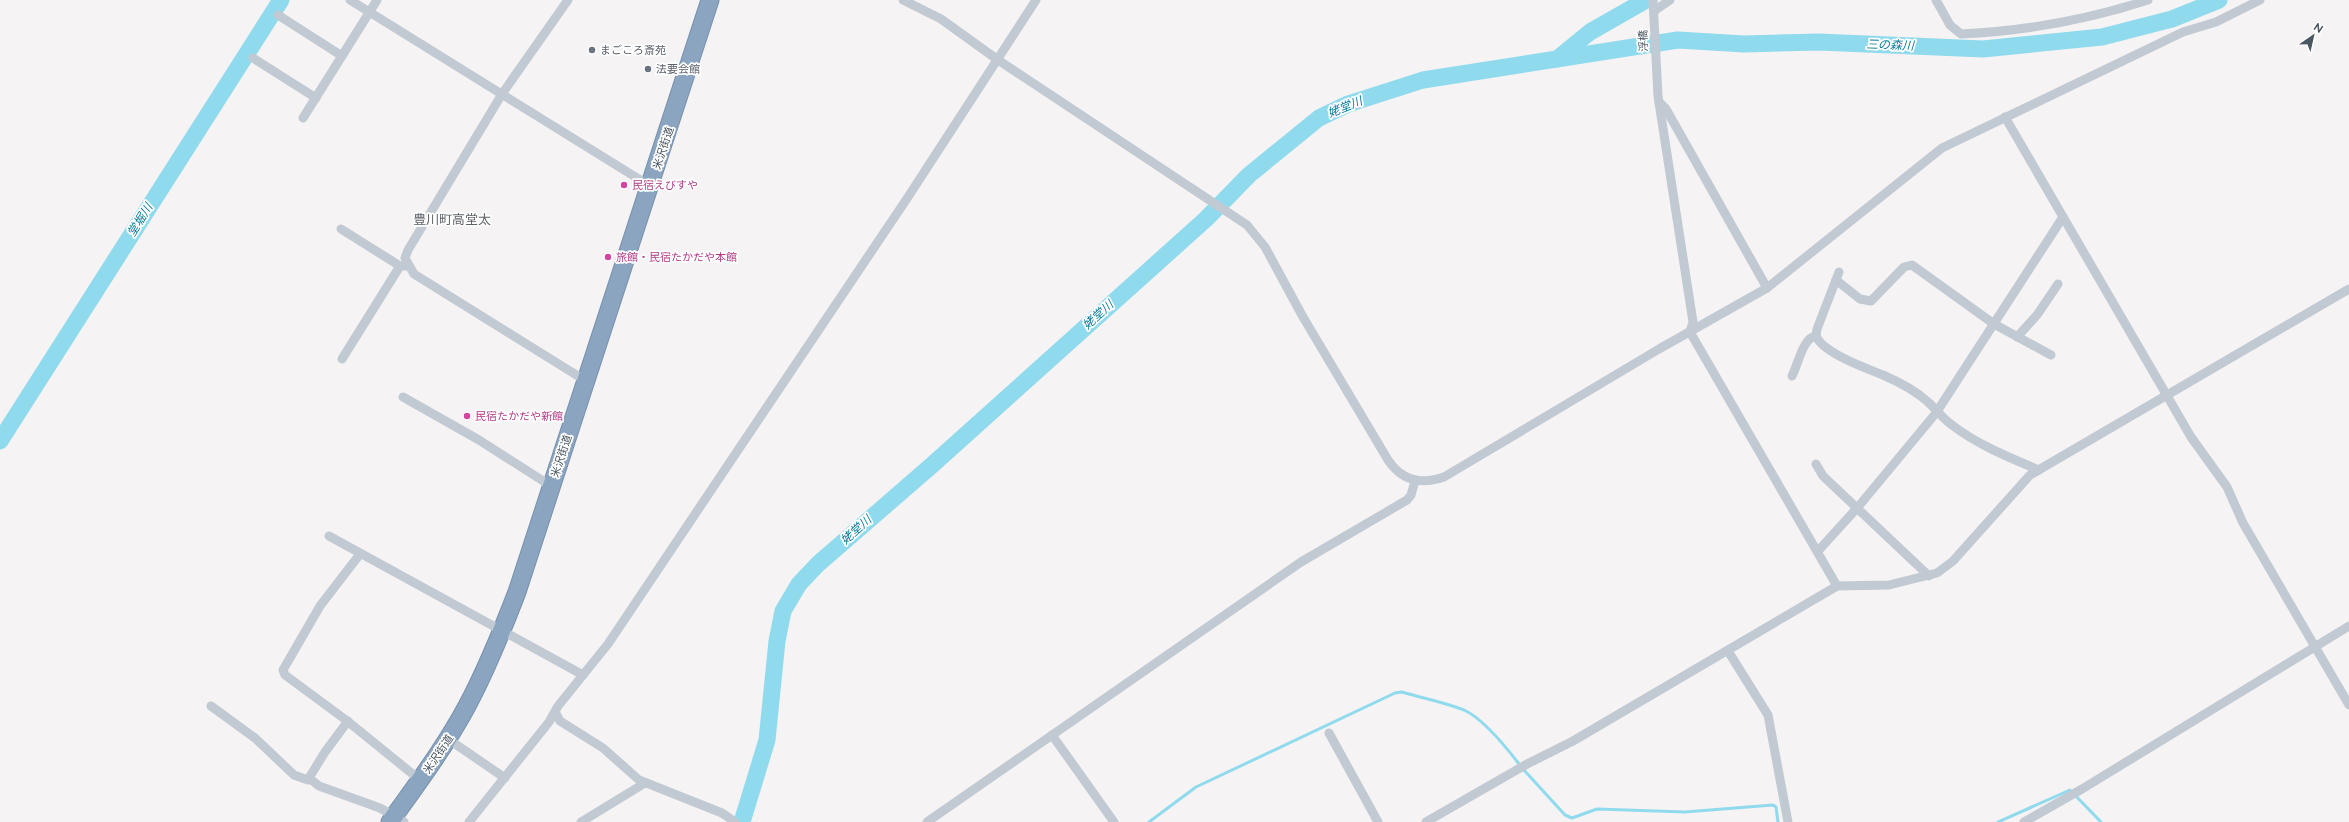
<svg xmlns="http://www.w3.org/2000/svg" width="2349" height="822" font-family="Raleway,'Noto Sans JP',sans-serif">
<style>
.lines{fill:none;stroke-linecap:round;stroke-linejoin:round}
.stream{stroke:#90daee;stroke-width:3}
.river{stroke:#90daee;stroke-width:17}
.highway-casing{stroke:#7690ad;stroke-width:19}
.street{stroke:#c1cad2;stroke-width:9}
.highway{stroke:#8ba5c1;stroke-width:17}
.worship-dot{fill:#6b7280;stroke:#fff;stroke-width:1.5}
.hotel-dot{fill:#d1479c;stroke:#fff;stroke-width:1.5}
.labels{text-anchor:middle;stroke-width:3.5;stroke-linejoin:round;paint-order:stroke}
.street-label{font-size:11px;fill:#4a5661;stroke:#fff}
.worship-label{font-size:11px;fill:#5b616d;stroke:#fff;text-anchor:start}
.hotel-label{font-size:11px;fill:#b23c85;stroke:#fff;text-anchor:start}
.water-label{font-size:12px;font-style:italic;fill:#0c7c9b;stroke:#fff}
.quarter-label{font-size:13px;fill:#5f6368;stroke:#fff}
</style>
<rect width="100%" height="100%" fill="#f5f3f3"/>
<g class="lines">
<!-- stream -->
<g class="stream">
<path d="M1523,769l42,46 7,3 25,-9 88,3 88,-7 3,2 2,15"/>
<path d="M1149,822l47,-35 199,-94 7,-1c20,6 42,10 62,18 20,9 42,37 55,54"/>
<path d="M1998,822l72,-32 31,32"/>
</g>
<!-- river -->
<g class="river">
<path d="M1557,59l33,-27 56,-32"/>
<path d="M0,441l281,-441"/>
<path d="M742,822l25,-82 10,-99 6,-30 16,-27 19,-20 113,-98 275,-247 43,-44 70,-57 29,-14 75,-24 255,-40 66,4 75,-2 164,7 119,-12 70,-18 47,-19"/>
</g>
<defs>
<path id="highway" d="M390,822c27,-38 55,-75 77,-116 20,-37 35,-75 50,-114l193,-592"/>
</defs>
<!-- highway casing -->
<use href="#highway" class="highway-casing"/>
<!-- street -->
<g class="street">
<path d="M350,0l300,186"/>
<path d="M568,0l-66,94 -94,156 -3,8 9,16 172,107"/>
<path d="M903,0l38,19 57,41 249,165 18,22 38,70 85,143c14,21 33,25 56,17l215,-128 108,-61 175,-140 241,-116 33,-10 44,-22"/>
<path d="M1653,0l5,96 35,226 -3,10 147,254"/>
<path d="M1936,0l14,25 11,9c63,-3 126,-14 187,-34"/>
<path d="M1654,11l16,-11"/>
<path d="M278,15l64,41"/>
<path d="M253,58l63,40"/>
<path d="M1659,102l7,7 101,179"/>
<path d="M2005,117l186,320 36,50 16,36 106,182"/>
<path d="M303,118l74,-118"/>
<path d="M341,229l59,37h5"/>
<path d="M1839,272l-22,57 -1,7c7,17 50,32 67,39 16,7 32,15 45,27 8,7 14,16 24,23 26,20 56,32 87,45"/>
<path d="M1836,280l24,19 11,2 33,-34 8,-2 82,59 57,31"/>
<path d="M2017,337l20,-22 21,-31"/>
<path d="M342,359l58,-93"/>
<path d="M1792,376c6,-11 11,-39 24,-40"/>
<path d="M403,397l76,43 72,46"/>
<path d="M1816,464l7,12 106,100"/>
<path d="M329,536l254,139"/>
<path d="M1818,551l40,-44 78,-94 127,-196"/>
<path d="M360,554l-40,52 -37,64 2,5 61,45 74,60"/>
<path d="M1728,651l40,64 20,107"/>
<path d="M211,706l44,32 39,37 14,5 1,-2"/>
<path d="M555,712l5,9 43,27 36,32 83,33 13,9"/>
<path d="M348,721l-23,31 -16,26 10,8 61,22 24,14"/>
<path d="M1329,733l49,89"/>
<path d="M1052,735l62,87"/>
<path d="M448,739l57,39"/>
<path d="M469,822l80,-100 9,-16 50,-62 122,-182 178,-265 128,-197"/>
<path d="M581,822l64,-39"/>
<path d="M927,822l374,-260 106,-62 4,-5 4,-14"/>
<path d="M1426,822l101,-58 46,-23 264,-155 52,-1 48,-12 16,-12 77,-86 319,-186"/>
<path d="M2024,822l58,-33 267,-163"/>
</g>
<!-- highway -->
<use href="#highway" class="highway"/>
</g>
<!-- markers -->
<g class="worship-dot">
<circle cx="592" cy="50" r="4"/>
<circle cx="648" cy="69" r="4"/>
</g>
<g class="hotel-dot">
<circle cx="624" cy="185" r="4"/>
<circle cx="608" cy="257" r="4"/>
<circle cx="467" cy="416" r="4"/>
</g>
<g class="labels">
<!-- street labels -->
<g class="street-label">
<text transform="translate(1643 41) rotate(-92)" y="4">浮橋</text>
<text transform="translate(663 148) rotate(-72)" y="4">米沢街道</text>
<text transform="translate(561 456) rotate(-72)" y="4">米沢街道</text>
<text transform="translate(438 754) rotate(-56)" y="4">米沢街道</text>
</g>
<!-- worship labels -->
<g class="worship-label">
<text x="600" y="54">まごころ斎苑</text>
<text x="656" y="73">法要会館</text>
</g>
<!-- hotel labels -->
<g class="hotel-label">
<text x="632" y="189">民宿えびすや</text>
<text x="616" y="261">旅館・民宿たかだや本館</text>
<text x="475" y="420">民宿たかだや新館</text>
</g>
<!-- water labels -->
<g class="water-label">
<text transform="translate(1890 45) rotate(2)" y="4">三の森川</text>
<text transform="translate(1345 107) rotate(-22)" y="4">姥堂川</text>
<text transform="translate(140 220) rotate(-58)" y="4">堂堀川</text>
<text transform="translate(1098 315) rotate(-42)" y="4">姥堂川</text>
<text transform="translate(856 530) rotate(-42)" y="4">姥堂川</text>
</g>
<!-- quarter labels -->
<g class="quarter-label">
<text x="452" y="224">豊川町高堂太</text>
</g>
</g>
<!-- north arrow -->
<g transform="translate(2313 36) rotate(34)" stroke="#ffffff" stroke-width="3" paint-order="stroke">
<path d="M0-3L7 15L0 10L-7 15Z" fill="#4a5661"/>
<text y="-6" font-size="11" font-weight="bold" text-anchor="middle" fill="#4a5661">N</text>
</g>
</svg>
